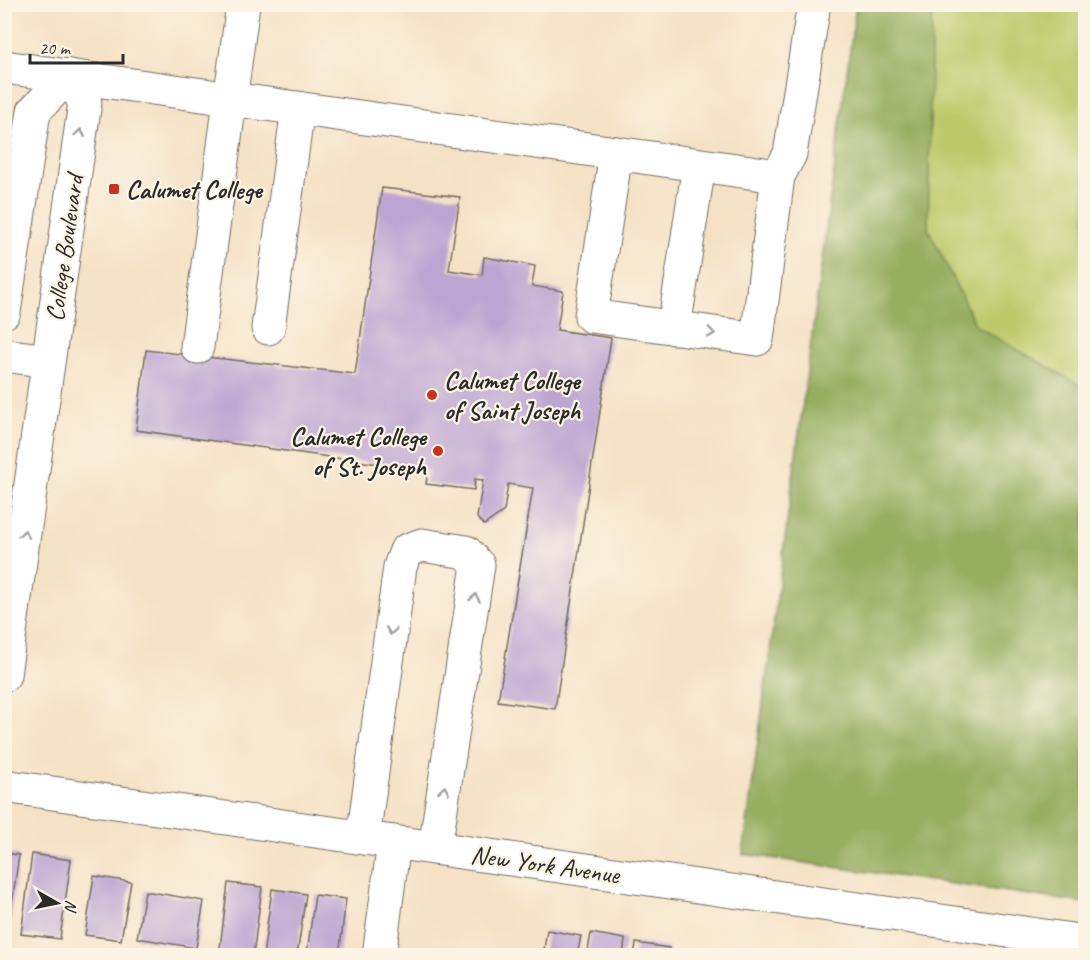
<svg xmlns="http://www.w3.org/2000/svg" width="1090" height="960" font-family="Caveat,sans-serif">
<style>
.green{fill:#bdca6c;stroke:#747a4c;stroke-width:1.5}
.forest{fill:#96ae60;stroke:#606c46;stroke-width:1.5}
.building{fill:#bda5d3}
.lines{fill:none;stroke-linecap:round;stroke-linejoin:round}
.minor-casing{stroke:#726b61;stroke-width:35}
.minor{stroke:#fff;stroke-width:33}
.oneway{stroke:#a0a0a0}
.poi-dot{fill:#c8321e;stroke:#fcf5e5;stroke-width:2}
.labels{text-anchor:middle;stroke-width:4.5;stroke-linejoin:round;paint-order:stroke}
.poi-label{font-size:26px;font-weight:bold;fill:#2b2b2b;stroke:#fcf5e5;text-anchor:start}
.street-label{font-size:26px;fill:#2b2b2b;stroke:#fcf5e5}
</style>
<rect width="100%" height="100%" fill="#fcf5e5"/>
<filter id="ink" filterUnits="userSpaceOnUse"><feTurbulence type="fractalNoise" baseFrequency=".0167" numOctaves="2"/><feDisplacementMap in="SourceGraphic" scale="12" xChannelSelector="R" yChannelSelector="G"/><feConvolveMatrix kernelMatrix="1 2 1 2 8 2 1 2 1" color-interpolation-filters="sRGB"/></filter>
<filter id="wash" filterUnits="userSpaceOnUse"><feTurbulence type="fractalNoise" baseFrequency=".008" numOctaves="4" result="noise"/><feDisplacementMap in="SourceGraphic" scale="24" xChannelSelector="R" yChannelSelector="G"/><feGaussianBlur stdDeviation="1.35" result="paint"/><feColorMatrix in="noise" values="0 0 0 0 0 0 0 0 0 0 0 0 0 0 0 0 0 1.4 0 .05"/><feComposite in="paint" operator="in"/></filter>
<g filter="url(#wash)">
<rect width="100%" height="100%" fill="#f5e2c6"/>
<!-- green -->
<path class="green" d="M856,5h229v898l-342,-49z"/>
<!-- forest -->
<path class="forest" d="M856,5h76l-4,223 48,98 109,62v515l-342,-49z"/>
<g id="blocks">
<!-- building -->
<g class="building">
<path d="M382,188l78,9 -11,73 33,5 2,-18 51,9 -3,20 31,5 -6,39 54,8 -56,371 -57,-8 35,-213 -25,-4 -4,27 -20,14 -7,-7 6,-38 -8,-1 -1,11 -48,-6 2,-13 -292,-41 10,-80 209,24z"/>
<path d="M5,853l14,2 -12,83 -2,-1z"/>
<path d="M32,854l39,6 -11,79 -39,-5z"/>
<path d="M94,876l37,6 -10,58 -36,-5z"/>
<path d="M228,883l34,4 -9,69h-34z"/>
<path d="M272,889l34,5 -9,62h-34z"/>
<path d="M145,891l59,10 -8,47 -59,-10z"/>
<path d="M315,895l31,4 -7,57 -32,-3z"/>
<path d="M547,930l34,6 -4,20h-34z"/>
<path d="M591,933l34,6 -2,17h-36z"/>
<path d="M636,943l33,5 -1,8h-34z"/>
<path d="M716,950l28,4v2h-28z"/>
</g>
</g>
</g>
<g filter="url(#ink)">
<use href="#blocks" fill-opacity="0" stroke="#726b61" stroke-width="1.5"/>
<g class="lines">
<defs>
<g id="minor">
<path d="M4,67l774,109 12,-22 24,-150"/>
<path d="M616,153l-25,163 166,23 21,-163"/>
<path d="M4,312l30,-201 34,-35"/>
<path d="M268,328l30,-220"/>
<path d="M674,328l25,-163"/>
<path d="M197,347l46,-343"/>
<path d="M4,355l44,6"/>
<path d="M4,675l81,-573 -17,-26"/>
<path d="M4,786l1082,156"/>
<path d="M363,838l37,-271 6,-16 16,-6 44,7 12,13 -43,283"/>
<path d="M379,956l15,-114"/>
</g>
</defs>
<!-- minor casing -->
<use href="#minor" class="minor-casing"/>
<!-- minor -->
<use href="#minor" class="minor"/>
</g>
<!-- one-way arrows -->
<defs><path id="oneway-chevron" d="M-2-3.5L2.5 0L-2 3.5" fill="none" stroke-width="1.6" stroke-linecap="round" stroke-linejoin="round" transform="scale(1.5)"/></defs>
<g class="oneway">
<use href="#oneway-chevron" transform="translate(80 133) rotate(-82)"/>
<use href="#oneway-chevron" transform="translate(711 333) rotate(8)"/>
<use href="#oneway-chevron" transform="translate(24 534) rotate(-82)"/>
<use href="#oneway-chevron" transform="translate(475 598) rotate(-81)"/>
<use href="#oneway-chevron" transform="translate(391 631) rotate(98)"/>
<use href="#oneway-chevron" transform="translate(444 790) rotate(-82)"/>
</g>
</g>
<!-- markers -->
<g class="poi-dot">
<rect x="108" y="183" width="12" height="12" rx="3"/>
<circle cx="432" cy="395" r="6"/>
<circle cx="438" cy="451" r="6"/>
</g>
<g class="labels">
<!-- poi labels -->
<g class="poi-label">
<text x="126" y="198">Calumet College</text>
<text x="444" y="389">Calumet College<tspan x="444" dy="30">of Saint Joseph</tspan></text>
<text x="426" y="445" text-anchor="end">Calumet College<tspan x="426" dy="30">of St. Joseph</tspan></text>
</g>
<!-- street labels -->
<g class="street-label">
<text transform="translate(64 248) rotate(-82)" y="9">College Boulevard</text>
<text transform="translate(545 864) rotate(8)" y="9">New York Avenue</text>
</g>
</g>
<!-- margin -->
<rect width="1090" height="960" fill="none" stroke="#fcf5e5" stroke-width="24"/>
<!-- north arrow -->
<g transform="translate(57 903) rotate(99)" stroke="#fcf5e5" stroke-width="4.5" paint-order="stroke">
<path d="M0-4.5L10 22L0 15L-10 22Z" fill="#2b2b2b"/>
<text y="-9" font-size="16" font-weight="bold" text-anchor="middle" fill="#2b2b2b">N</text>
</g>
<!-- scale -->
<path d="M30 54v9h93v-9" fill="none" stroke="#2b2b2b" stroke-width="3"/>
<text x="39" y="54" font-size="18" fill="#2b2b2b" stroke="#fcf5e5" stroke-width="4.5" paint-order="stroke">20 m</text>
</svg>
